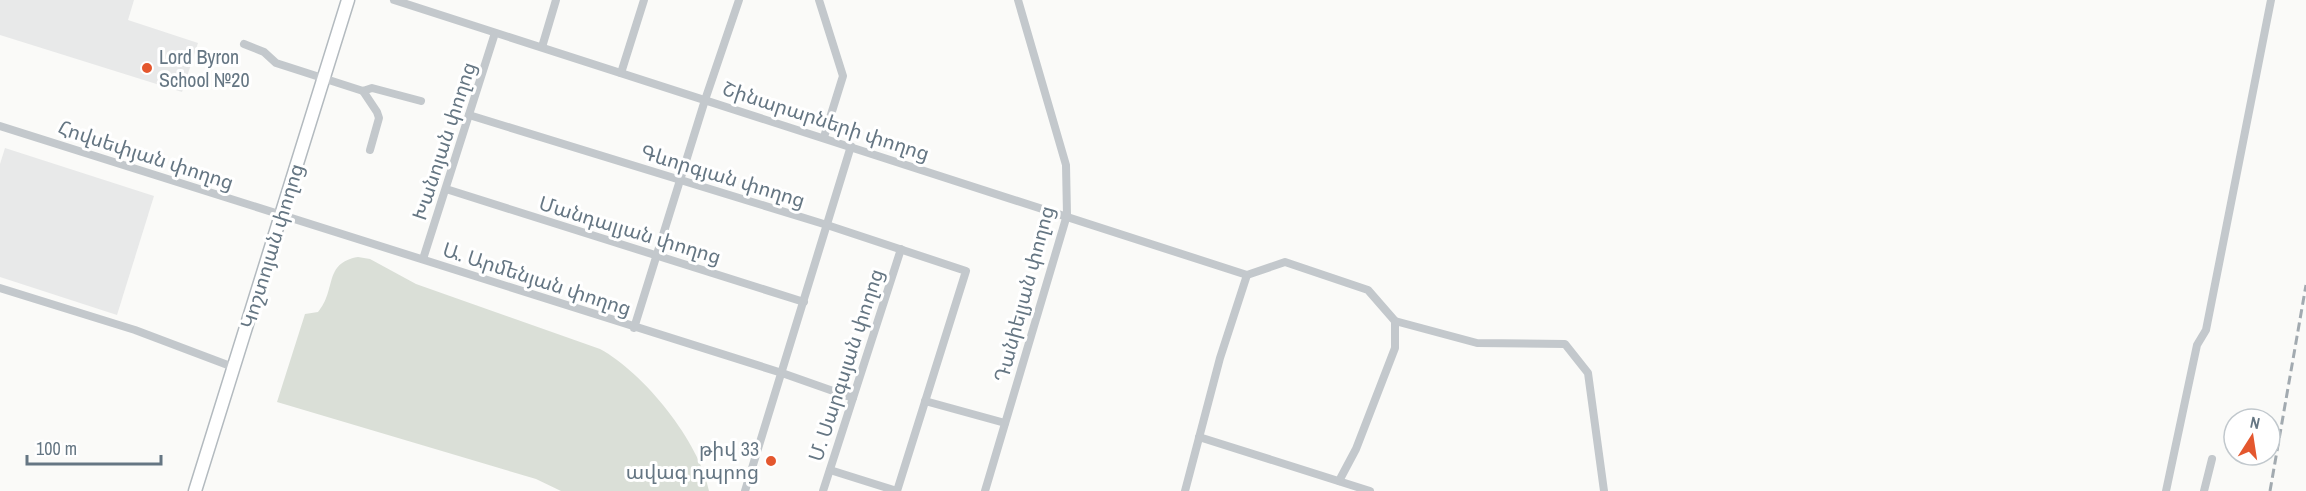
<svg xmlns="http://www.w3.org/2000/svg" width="2306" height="491" font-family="'Archivo Narrow','Noto Sans Armenian',sans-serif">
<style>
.built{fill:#e8e9e9}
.green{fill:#dadfd7}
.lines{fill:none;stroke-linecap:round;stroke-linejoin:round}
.secondary-casing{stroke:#b3babf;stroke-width:15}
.street{stroke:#c3c8cc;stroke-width:8}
.secondary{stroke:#fff;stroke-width:12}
.rail{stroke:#a2aab0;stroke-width:3;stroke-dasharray:9 4.5;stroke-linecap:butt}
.poi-dot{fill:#e4572e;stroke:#fff;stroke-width:2}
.labels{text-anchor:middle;stroke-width:6;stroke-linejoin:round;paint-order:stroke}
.poi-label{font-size:20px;fill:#657683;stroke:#fff;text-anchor:start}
.street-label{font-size:20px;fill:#657683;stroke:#fff}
</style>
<rect width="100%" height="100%" fill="#fafaf8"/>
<!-- built -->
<g class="built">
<path d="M0,0h134l-6,20 70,23 -16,49 -182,-57z"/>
<path d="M5,148l149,48 -37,119 -117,-38v-113z"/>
</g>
<!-- green -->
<path class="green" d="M358,257l12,2 46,25 184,65c43,23 100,93 109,142h-148l-25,-12 -259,-77 28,-88 13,-2c19,-22 5,-49 40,-55z"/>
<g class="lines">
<defs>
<path id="secondary" d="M195,491l153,-491"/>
</defs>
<!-- secondary casing -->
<use href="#secondary" class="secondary-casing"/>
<!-- street -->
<g class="street">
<path d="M394,0l853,275"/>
<path d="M819,0l24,76 -19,61"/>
<path d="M244,44l20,8 12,11 87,28 9,-3 49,13"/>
<path d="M542,47l14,-47"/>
<path d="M621,73l23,-73"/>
<path d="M363,91l14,21 2,6 -9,32"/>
<path d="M469,115l358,110 139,46 -69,220"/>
<path d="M0,126l782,247 71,25"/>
<path d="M446,189l358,113"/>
<path d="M423,259l72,-226"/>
<path d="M1247,275l38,-13 83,28 27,31v27l-39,101 -17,32"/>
<path d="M0,288l135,42 98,37"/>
<path d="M1395,321l82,22 88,1 23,29 16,118"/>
<path d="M634,328l71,-228 34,-100"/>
<path d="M925,401l80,22"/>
<path d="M1199,437l171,54"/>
<path d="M830,470l67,21"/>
<path d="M745,491l106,-345"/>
<path d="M823,491l78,-242"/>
<path d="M985,491l82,-276 -1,-50 -48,-165"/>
<path d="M1185,491l35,-133 27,-83"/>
<path d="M2166,491l31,-146 9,-15 65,-330"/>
<path d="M2204,491l8,-32"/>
</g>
<!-- secondary -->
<use href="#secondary" class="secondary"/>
<!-- rail -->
<path class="rail" d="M2270,491l36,-206"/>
</g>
<!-- markers -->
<g class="poi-dot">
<circle cx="147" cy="68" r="6"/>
<circle cx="771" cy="461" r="6"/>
</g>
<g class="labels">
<!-- poi labels -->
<g class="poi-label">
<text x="159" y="64">Lord Byron<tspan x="159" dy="23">School №20</tspan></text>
<text x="759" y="456" text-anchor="end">թիվ 33<tspan x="759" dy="23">ավագ դպրոց</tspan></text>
</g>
<!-- street labels -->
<g class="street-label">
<text transform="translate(826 121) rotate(18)" y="7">Շինարարների փողոց</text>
<text transform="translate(444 141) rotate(-72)" y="7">Խանոյան փողոց</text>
<text transform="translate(146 155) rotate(18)" y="7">Հովսեփյան փողոց</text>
<text transform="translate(723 176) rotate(17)" y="7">Գևորգյան փողոց</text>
<text transform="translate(630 230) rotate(17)" y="7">Մանդալյան փողոց</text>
<text transform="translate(272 246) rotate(-73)" y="7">Կոշտոյան փողոց</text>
<text transform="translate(537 279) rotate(18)" y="7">Ա. Արմենյան փողոց</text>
<text transform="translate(1024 294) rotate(-75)" y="7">Դանիելյան փողոց</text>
<text transform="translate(846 365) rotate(-72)" y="7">Մ. Սարգսյան փողոց</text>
</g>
</g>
<!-- north arrow -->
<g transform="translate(2252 437) rotate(12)"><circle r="28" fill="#ffffff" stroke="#c1c8cd" stroke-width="1.5"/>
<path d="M0-4.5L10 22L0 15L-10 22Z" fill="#e4572e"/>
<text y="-9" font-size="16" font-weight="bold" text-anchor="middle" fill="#657683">N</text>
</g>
<!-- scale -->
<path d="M27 455v9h134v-9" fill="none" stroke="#657683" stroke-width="3"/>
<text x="36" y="455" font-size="18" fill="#657683" stroke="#ffffff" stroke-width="4.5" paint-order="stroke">100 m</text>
</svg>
